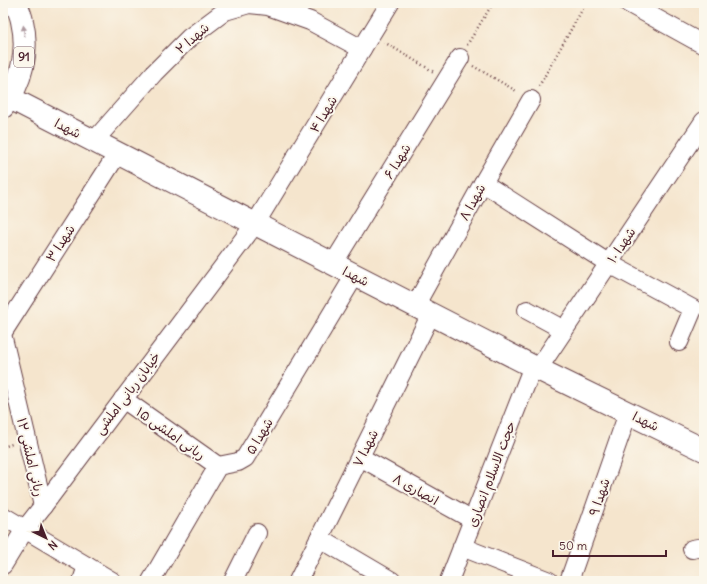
<svg xmlns="http://www.w3.org/2000/svg" width="707" height="584" font-family="Delius,'Playpen Sans Arabic',sans-serif">
<style>
.lines{fill:none;stroke-linecap:round;stroke-linejoin:round}
.minor-casing{stroke:#643d43;stroke-width:20}
.major-casing{stroke:#643d43;stroke-width:24}
.highway-casing{stroke:#643d43;stroke-width:24}
.path{stroke:#643d43;stroke-width:2.5;stroke-dasharray:1 3;stroke-linecap:butt}
.minor{stroke:#fff;stroke-width:18}
.major{stroke:#fff;stroke-width:22}
.highway{stroke:#fff;stroke-width:22}
.oneway{fill:#ae9aa0}
.labels{text-anchor:middle;stroke-width:4;stroke-linejoin:round;paint-order:stroke}
.shield{fill:#fbf7ec;stroke:#7f6065;stroke-width:1}
.shield-label{font-size:12px;font-weight:bold;fill:#4a1f2b}
.street-label{font-size:13px;fill:#4a1f2b;stroke:#fbf7ec}
</style>
<rect width="100%" height="100%" fill="#fbf7ec"/>
<filter id="ink" filterUnits="userSpaceOnUse"><feTurbulence type="fractalNoise" baseFrequency=".025" numOctaves="2"/><feDisplacementMap in="SourceGraphic" scale="8" xChannelSelector="R" yChannelSelector="G"/><feConvolveMatrix kernelMatrix="1 2 1 2 8 2 1 2 1" color-interpolation-filters="sRGB"/></filter>
<filter id="wash" filterUnits="userSpaceOnUse"><feTurbulence type="fractalNoise" baseFrequency=".012" numOctaves="4" result="noise"/><feDisplacementMap in="SourceGraphic" scale="16" xChannelSelector="R" yChannelSelector="G"/><feGaussianBlur stdDeviation="0.9" result="paint"/><feColorMatrix in="noise" values="0 0 0 0 0 0 0 0 0 0 0 0 0 0 0 0 0 1.4 0 .05"/><feComposite in="paint" operator="in"/></filter>
<g filter="url(#wash)">
<rect width="100%" height="100%" fill="#f5e5cd"/>
</g>
<g filter="url(#ink)">
<g class="lines">
<defs>
<g id="minor">
<path d="M628,3l76,42"/>
<path d="M94,141l60,-68 35,-35 36,-27 24,-7 19,2 42,15 52,28"/>
<path d="M483,183l125,80 85,46 -14,33"/>
<path d="M333,264l127,-206"/>
<path d="M415,306l68,-123 48,-83"/>
<path d="M527,310l37,20"/>
<path d="M3,332l115,-179"/>
<path d="M3,338l40,168"/>
<path d="M538,369l166,-248"/>
<path d="M123,399l95,67"/>
<path d="M360,457l113,63"/>
<path d="M3,516l109,65"/>
<path d="M319,538l73,43"/>
<path d="M462,547l87,34"/>
<path d="M692,549l12,-2"/>
<path d="M3,565l22,-36 18,-23 212,-282 135,-221"/>
<path d="M82,581l5,-15"/>
<path d="M151,581l67,-115 20,-4 7,-4 110,-183"/>
<path d="M233,581l24,-48"/>
<path d="M298,581l133,-267"/>
<path d="M449,581l84,-215"/>
<path d="M569,581l59,-168"/>
</g>
<path id="major" d="M10,98l528,271 166,81"/>
<path id="highway" d="M3,107c19,-24 26,-56 19,-86 -1,-6 -4,-12 -6,-18"/>
</defs>
<!-- minor casing -->
<use href="#minor" class="minor-casing"/>
<!-- major casing -->
<use href="#major" class="major-casing"/>
<!-- highway casing -->
<use href="#highway" class="highway-casing"/>
<!-- path -->
<g class="path">
<path d="M384,42l50,30"/>
<path d="M467,45l26,-42"/>
<path d="M473,66l45,26"/>
<path d="M539,86l47,-83"/>
<path d="M3,447l9,-3"/>
</g>
<!-- minor -->
<use href="#minor" class="minor"/>
<!-- major -->
<use href="#major" class="major"/>
<!-- highway -->
<use href="#highway" class="highway"/>
</g>
<!-- one-way arrows -->
<defs><path id="oneway-solid" d="M-6-.8H1V-3.2L6.5 0L1 3.2V.8H-6Z"/></defs>
<use class="oneway" href="#oneway-solid" transform="translate(24 31) rotate(-97)"/>
</g>
<g class="labels">
<!-- shield labels -->
<rect class="shield" x="14" y="47" width="20" height="20" rx="3"/>
<g class="shield-label">
<text x="24" y="61">91</text>
</g>
<!-- street labels -->
<g class="street-label">
<text transform="translate(192 38) rotate(-41)" y="5">شهدا ۲</text>
<text transform="translate(323 114) rotate(-59)" y="5">شهدا ۴</text>
<text transform="translate(68 128) rotate(27)" y="5">شهدا</text>
<text transform="translate(397 161) rotate(-58)" y="5">شهدا ۶</text>
<text transform="translate(472 202) rotate(-61)" y="5">شهدا ۸</text>
<text transform="translate(60 243) rotate(-57)" y="5">شهدا ۳</text>
<text transform="translate(621 245) rotate(-56)" y="5">شهدا ۱۰</text>
<text transform="translate(356 276) rotate(27)" y="5">شهدا</text>
<text transform="translate(127 393) rotate(-53)" y="5">خیابان ربانی املشی</text>
<text transform="translate(646 421) rotate(26)" y="5">شهدا</text>
<text transform="translate(171 433) rotate(35)" y="5">ربانی املشی ۱۵</text>
<text transform="translate(259 436) rotate(-59)" y="5">شهدا ۵</text>
<text transform="translate(365 448) rotate(-63)" y="5">شهدا ۷</text>
<text transform="translate(31 457) rotate(77)" y="5">ربانی املشی ۱۲</text>
<text transform="translate(491 474) rotate(-69)" y="5">حجت الاسلام انصاری</text>
<text transform="translate(416 489) rotate(29)" y="5">انصاری ۸</text>
<text transform="translate(599 497) rotate(-71)" y="5">شهدا ۹</text>
</g>
</g>
<!-- margin -->
<rect width="707" height="584" fill="none" stroke="#fbf7ec" stroke-width="16"/>
<!-- north arrow -->
<g transform="translate(46 538) rotate(137)" stroke="#fbf7ec" stroke-width="3" paint-order="stroke">
<path d="M0-3L7 15L0 10L-7 15Z" fill="#4a1f2b"/>
<text y="-6" font-size="11" font-weight="bold" text-anchor="middle" fill="#4a1f2b">N</text>
</g>
<!-- scale -->
<path d="M553 550v6h113v-6" fill="none" stroke="#4a1f2b" stroke-width="2"/>
<text x="559" y="550" font-size="12" fill="#4a1f2b" stroke="#fbf7ec" stroke-width="3" paint-order="stroke">50 m</text>
</svg>
